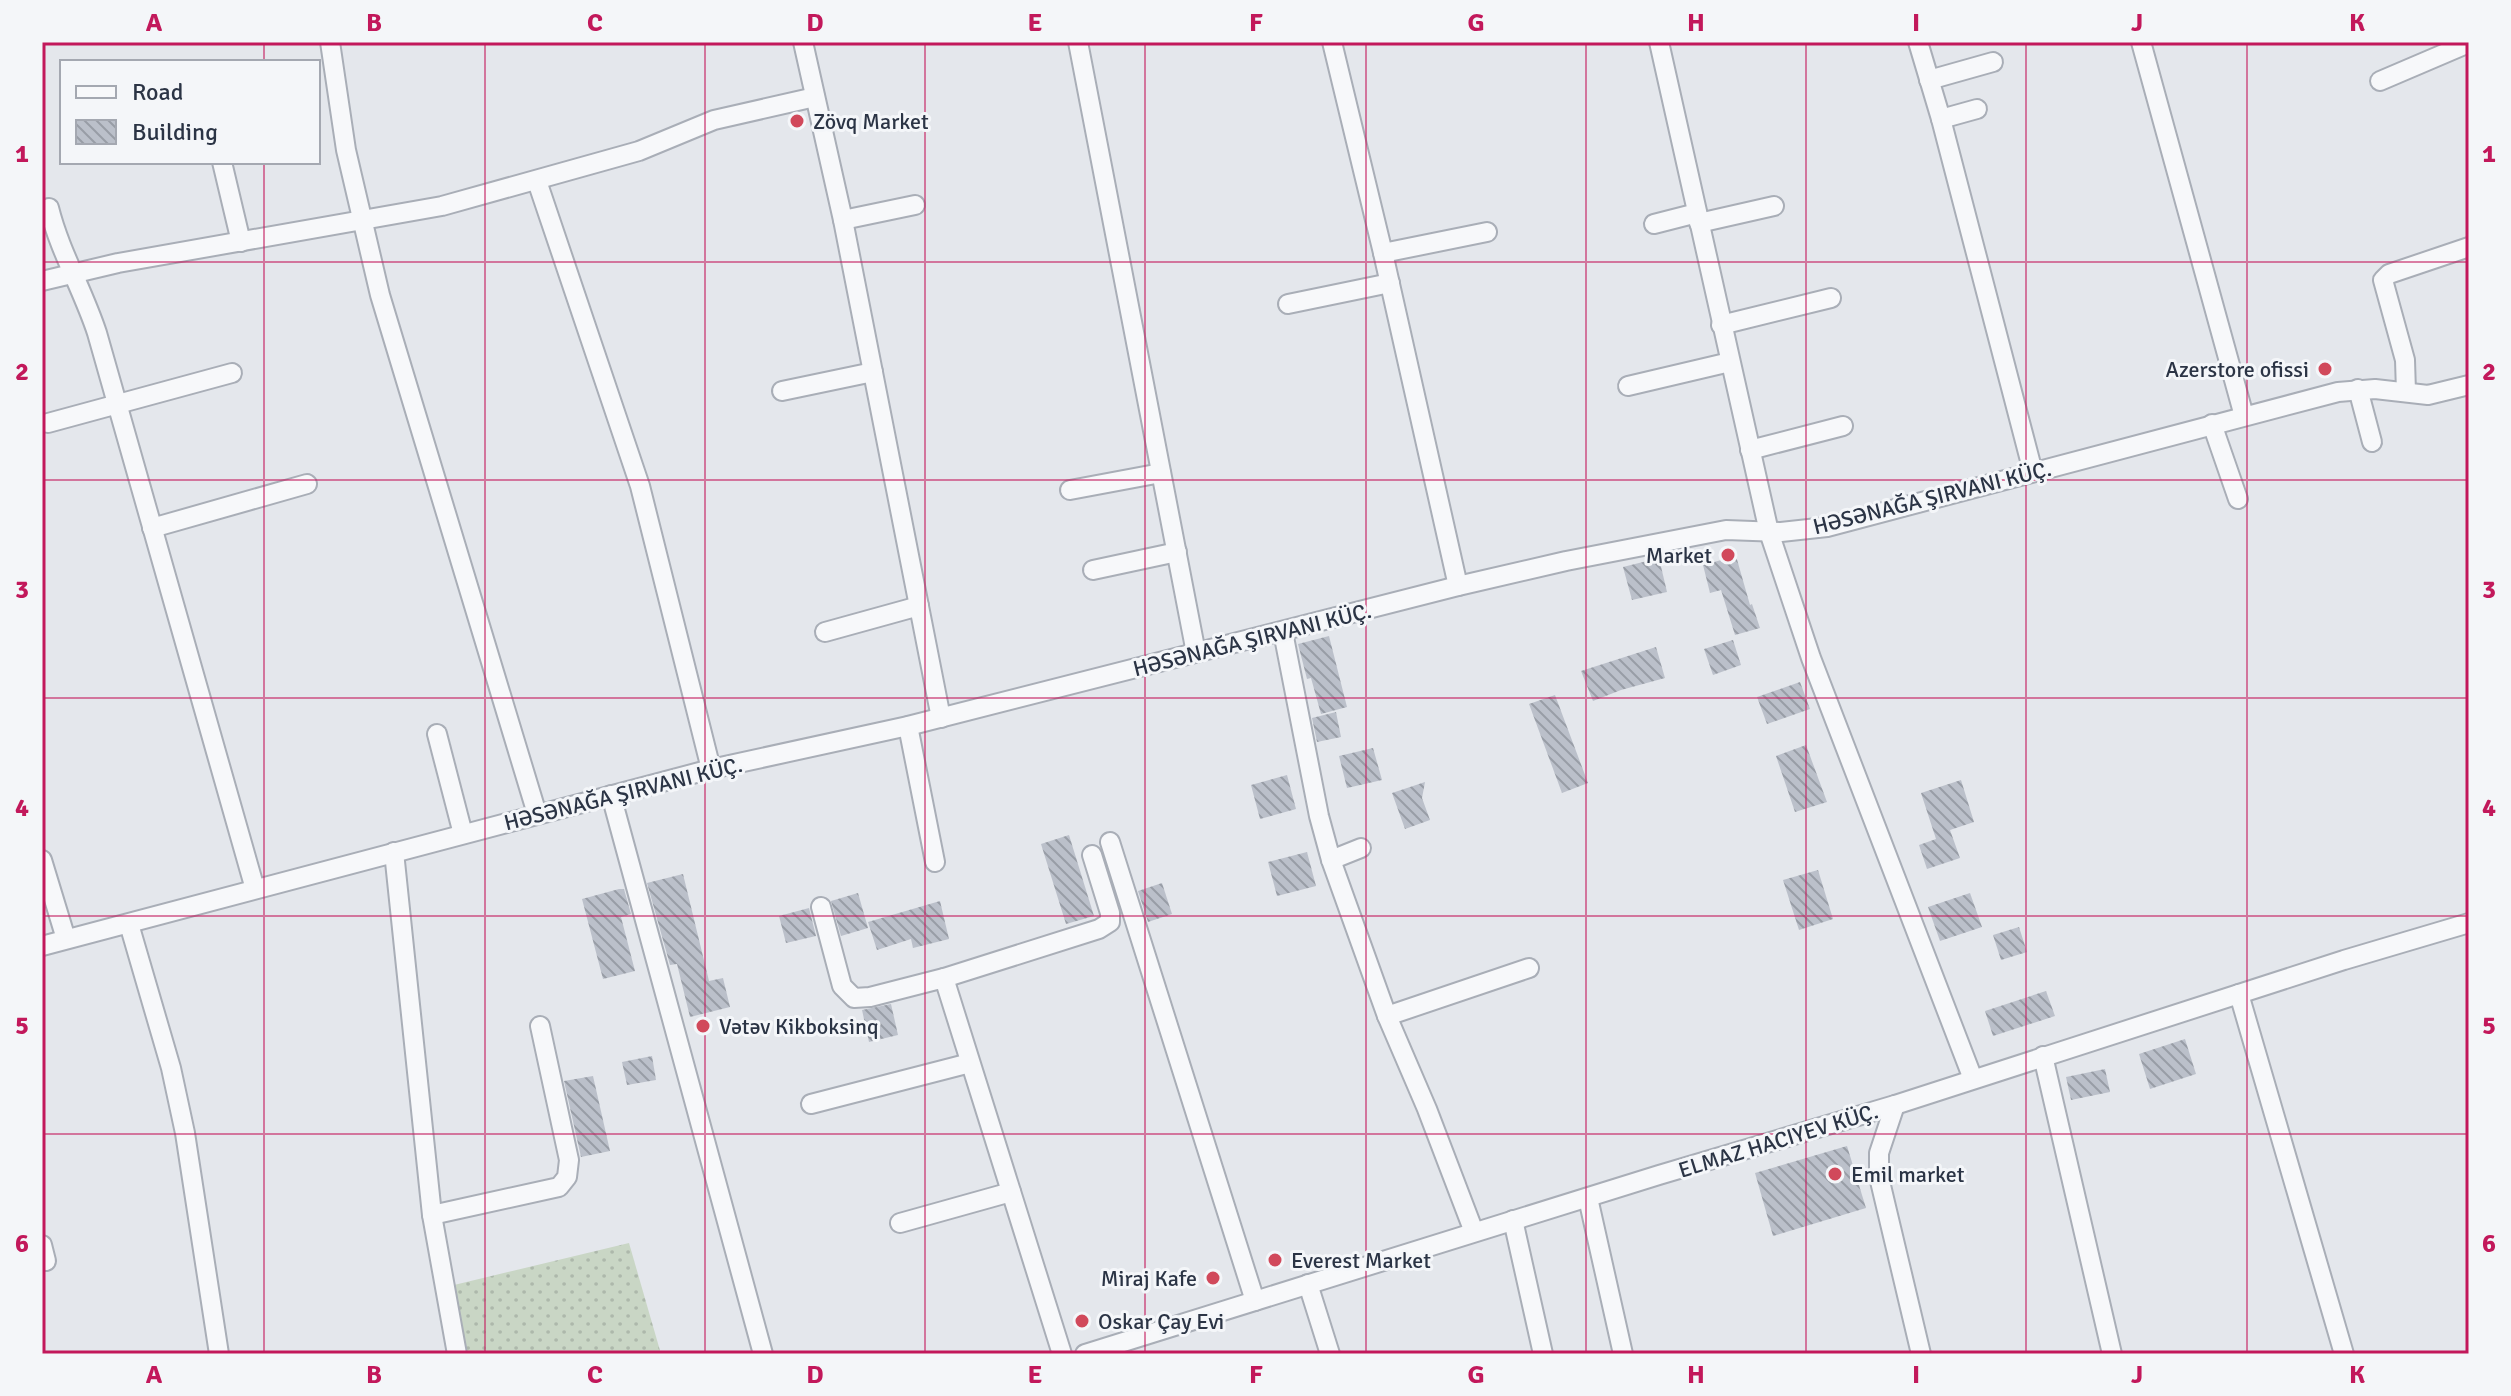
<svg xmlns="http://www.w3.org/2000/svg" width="2511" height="1396" font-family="Signika,sans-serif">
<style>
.garden{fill:url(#garden-dots)}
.building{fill:url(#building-back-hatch)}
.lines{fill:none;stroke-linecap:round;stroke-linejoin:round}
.minor-casing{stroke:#a9aeb7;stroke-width:22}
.minor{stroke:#f7f8fa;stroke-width:18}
.grid{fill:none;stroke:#c2185b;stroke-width:2;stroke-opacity:0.55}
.poi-dot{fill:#d1495b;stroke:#f4f6f9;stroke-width:3}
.labels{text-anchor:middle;stroke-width:6;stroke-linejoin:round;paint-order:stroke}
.poi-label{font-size:22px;fill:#2b3445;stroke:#f4f6f9;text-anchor:start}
.street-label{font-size:22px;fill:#2b3445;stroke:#f4f6f9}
.neatline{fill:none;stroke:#c2185b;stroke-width:3}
.grid-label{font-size:26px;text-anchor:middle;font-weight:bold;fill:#c2185b}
</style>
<defs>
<pattern id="garden-dots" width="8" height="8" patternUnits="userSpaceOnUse" patternTransform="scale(2)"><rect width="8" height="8" fill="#c9d6c5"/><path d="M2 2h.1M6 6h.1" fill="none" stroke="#adb8ab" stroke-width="1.8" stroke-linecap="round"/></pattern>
<pattern id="building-back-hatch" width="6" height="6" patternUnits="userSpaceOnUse" patternTransform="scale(2)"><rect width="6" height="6" fill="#bbc0ca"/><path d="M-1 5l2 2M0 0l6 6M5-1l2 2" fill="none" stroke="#989da6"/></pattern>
</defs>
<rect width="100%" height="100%" fill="#e4e7ec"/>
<!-- garden -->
<path class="garden" d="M629,1243l32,111h-197l-10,-69z"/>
<!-- building -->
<g class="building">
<path d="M1736,556l14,49 2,-1 8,24 -25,7 -14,-45 -11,3 -7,-28z"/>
<path d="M1659,558l8,34 -35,8 -9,-33z"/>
<path d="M1329,636l18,71 -26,7 -10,-36 -4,1 -9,-35z"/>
<path d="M1733,640l8,25 -28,10 -9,-26z"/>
<path d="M1656,647l9,31 -44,12 -28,11 -12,-30z"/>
<path d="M1800,682l10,27 -43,15 -10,-27z"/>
<path d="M1555,695l33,88 -26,10 -33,-89z"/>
<path d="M1336,712l5,25 -24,5 -5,-24z"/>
<path d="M1806,745l21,57 -32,10 -19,-56z"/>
<path d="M1373,748l9,32 -35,8 -8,-32z"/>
<path d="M1287,775l9,34 -36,10 -9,-34z"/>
<path d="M1961,780l13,42 -24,8 10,28 -33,11 -8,-24 17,-6 -15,-46z"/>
<path d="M1425,782l-3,16 8,22 -25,9 -13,-36z"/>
<path d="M1069,835l25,81 -28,8 -25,-80z"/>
<path d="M1307,852l9,34 -39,10 -9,-34z"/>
<path d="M1818,870l15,49 -34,11 -16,-50z"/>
<path d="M683,874l26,107 14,-3 7,29 -40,10 -13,-53 -7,1 -23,-82z"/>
<path d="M1162,883l10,31 -24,8 -10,-31z"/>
<path d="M619,889h5l7,25 -10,3 14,54 -32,8 -21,-80z"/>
<path d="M858,893l10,35 -27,8 -10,-35z"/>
<path d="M1970,893l12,34 -42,14 -12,-34z"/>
<path d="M940,901l9,38 -36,9 -2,-9 -34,11 -9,-28z"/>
<path d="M809,908l7,28 -30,7 -7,-27z"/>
<path d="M2019,927l8,25 -26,8 -8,-25z"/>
<path d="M2046,991l9,25 -62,20 -8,-25z"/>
<path d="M891,1004l7,31 -29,7 -7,-32z"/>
<path d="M2185,1039l11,35 -46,15 -11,-35z"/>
<path d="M652,1056l4,24 -29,5 -5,-23z"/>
<path d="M2105,1069l5,23 -39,8 -5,-23z"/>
<path d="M593,1076l17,75 -29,6 -17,-76z"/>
<path d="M1847,1146l19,62 -93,28 -18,-63z"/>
</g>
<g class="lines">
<defs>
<g id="minor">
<path d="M330,42l16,108 34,145 157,519"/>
<path d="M803,42l40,178 98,498"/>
<path d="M1078,42l118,611"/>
<path d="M1332,42l51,211 75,333"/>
<path d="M1659,42l110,490 42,126 162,421"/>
<path d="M1918,42l23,77 92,353"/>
<path d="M2141,42l103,374"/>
<path d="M1929,80l64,-18"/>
<path d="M2380,81l89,-38"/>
<path d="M1941,119l36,-10"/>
<path d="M222,162l19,80"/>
<path d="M537,181l103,305 71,283"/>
<path d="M49,208c11,44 34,82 48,125l158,556"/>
<path d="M843,220l72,-15"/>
<path d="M1699,223l75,-17"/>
<path d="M1654,224l43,-11"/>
<path d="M1383,253l104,-21"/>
<path d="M42,281l76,-18 324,-57 197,-55 75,-31 101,-23"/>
<path d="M1288,304l102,-21"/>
<path d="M1721,325l110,-27"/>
<path d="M1628,386l102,-24"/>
<path d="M2358,389l14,53"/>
<path d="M782,391l91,-19"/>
<path d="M2406,392l-1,-32 -22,-80 6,-6 80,-27"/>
<path d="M48,423l184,-50"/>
<path d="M2212,424l26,75"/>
<path d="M1750,450l93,-24"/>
<path d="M1070,490l91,-17"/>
<path d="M152,528l155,-44"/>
<path d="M1093,570l84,-18"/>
<path d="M825,632l94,-26"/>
<path d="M1283,632l36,184 12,44 56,156 40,93 47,123"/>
<path d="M908,726l27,136"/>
<path d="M437,734l26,100"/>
<path d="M611,795l152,559"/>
<path d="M1110,842l145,459"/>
<path d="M394,852l38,363 25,139"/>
<path d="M42,860l24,79"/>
<path d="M1331,860l30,-12"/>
<path d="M821,907l21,79 12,12 16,-1 74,-19 155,-49 11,-7v-9l-18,-58"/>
<path d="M129,924l42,144 14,65 34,221"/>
<path d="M42,946l669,-177 197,-43 550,-140 108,-25 160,-31 55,2 46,-5 511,-135 37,-3 53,6 41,-10"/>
<path d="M944,978l118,376"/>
<path d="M2239,994l105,360"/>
<path d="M1387,1016l142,-48"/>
<path d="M2043,1056l69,298"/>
<path d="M811,1104l159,-41"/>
<path d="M1895,1105l-16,48v24l42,177"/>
<path d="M1588,1198l35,156"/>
<path d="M432,1215l127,-28 8,-10 2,-17 -29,-134"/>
<path d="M1513,1220l30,134"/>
<path d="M900,1223l111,-31"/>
<path d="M42,1245l4,16"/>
<path d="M1308,1284l22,70"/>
<path d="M1085,1354l574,-179 236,-70 449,-145 125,-37"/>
</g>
</defs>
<!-- minor casing -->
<use href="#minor" class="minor-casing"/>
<!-- minor -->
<use href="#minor" class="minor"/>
</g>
<!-- grid -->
<path class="grid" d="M264,42v20M485,42v1312M705,42v1312M925,42v1312M1145,42v1312M1366,42v1312M1586,42v1312M1806,42v1312M2026,42v1312M2247,42v1312M264,162v1192M42,262h2427M42,480h2427M42,698h2427M42,916h2427M42,1134h2427"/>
<!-- markers -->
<g class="poi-dot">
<circle cx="797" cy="121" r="8"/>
<circle cx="2325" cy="369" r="8"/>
<circle cx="1728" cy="555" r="8"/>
<circle cx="703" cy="1026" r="8"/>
<circle cx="1835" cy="1174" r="8"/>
<circle cx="1275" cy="1260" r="8"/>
<circle cx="1213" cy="1278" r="8"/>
<circle cx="1082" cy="1321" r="8"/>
</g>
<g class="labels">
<!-- poi labels -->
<g class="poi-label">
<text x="813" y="129">Zövq Market</text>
<text x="2309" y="377" text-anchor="end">Azerstore ofissi</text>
<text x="1712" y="563" text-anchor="end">Market</text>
<text x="719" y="1034">Vətəv Kikboksinq</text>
<text x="1851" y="1182">Emil market</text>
<text x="1291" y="1268">Everest Market</text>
<text x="1197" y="1286" text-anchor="end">Miraj Kafe</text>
<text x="1098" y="1329">Oskar Çay Evi</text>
</g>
<!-- street labels -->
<g class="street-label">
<text transform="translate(1932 497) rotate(-14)" y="8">HƏSƏNAĞA ŞIRVANI KÜÇ.</text>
<text transform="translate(1252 639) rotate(-14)" y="8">HƏSƏNAĞA ŞIRVANI KÜÇ.</text>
<text transform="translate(623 793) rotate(-14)" y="8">HƏSƏNAĞA ŞIRVANI KÜÇ.</text>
<text transform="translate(1778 1140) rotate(-17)" y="8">ELMAZ HACIYEV KÜÇ.</text>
</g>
</g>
<!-- border -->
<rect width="2511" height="1396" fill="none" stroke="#f4f6f9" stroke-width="88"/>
<!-- legend -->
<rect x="60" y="60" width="260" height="104" fill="#f4f6f9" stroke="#a4a8b1" stroke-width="2"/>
<rect x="76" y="86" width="40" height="12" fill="#f7f8fa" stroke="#a4a8b1" stroke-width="2"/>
<text x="132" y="100" font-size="24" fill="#2b3445">Road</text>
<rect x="76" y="120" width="40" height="24" fill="url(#building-back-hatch)" stroke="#a4a8b1" stroke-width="2"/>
<text x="132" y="140" font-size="24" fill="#2b3445">Building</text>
<rect x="44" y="44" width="2423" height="1308" class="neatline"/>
<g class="grid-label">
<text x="154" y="31">A</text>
<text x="374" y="31">B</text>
<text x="595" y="31">C</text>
<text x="815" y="31">D</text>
<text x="1035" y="31">E</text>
<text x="1256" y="31">F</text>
<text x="1476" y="31">G</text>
<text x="1696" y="31">H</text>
<text x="1916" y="31">I</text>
<text x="2137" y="31">J</text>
<text x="2357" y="31">K</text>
<text x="22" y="162">1</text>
<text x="2489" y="162">1</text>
<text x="22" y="380">2</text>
<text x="2489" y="380">2</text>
<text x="22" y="598">3</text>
<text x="2489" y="598">3</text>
<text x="22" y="816">4</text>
<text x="2489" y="816">4</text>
<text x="22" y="1034">5</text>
<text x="2489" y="1034">5</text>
<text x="22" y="1252">6</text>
<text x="2489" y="1252">6</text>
<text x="154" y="1383">A</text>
<text x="374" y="1383">B</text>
<text x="595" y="1383">C</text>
<text x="815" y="1383">D</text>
<text x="1035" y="1383">E</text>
<text x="1256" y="1383">F</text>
<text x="1476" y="1383">G</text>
<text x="1696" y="1383">H</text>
<text x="1916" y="1383">I</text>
<text x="2137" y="1383">J</text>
<text x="2357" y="1383">K</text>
</g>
</svg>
